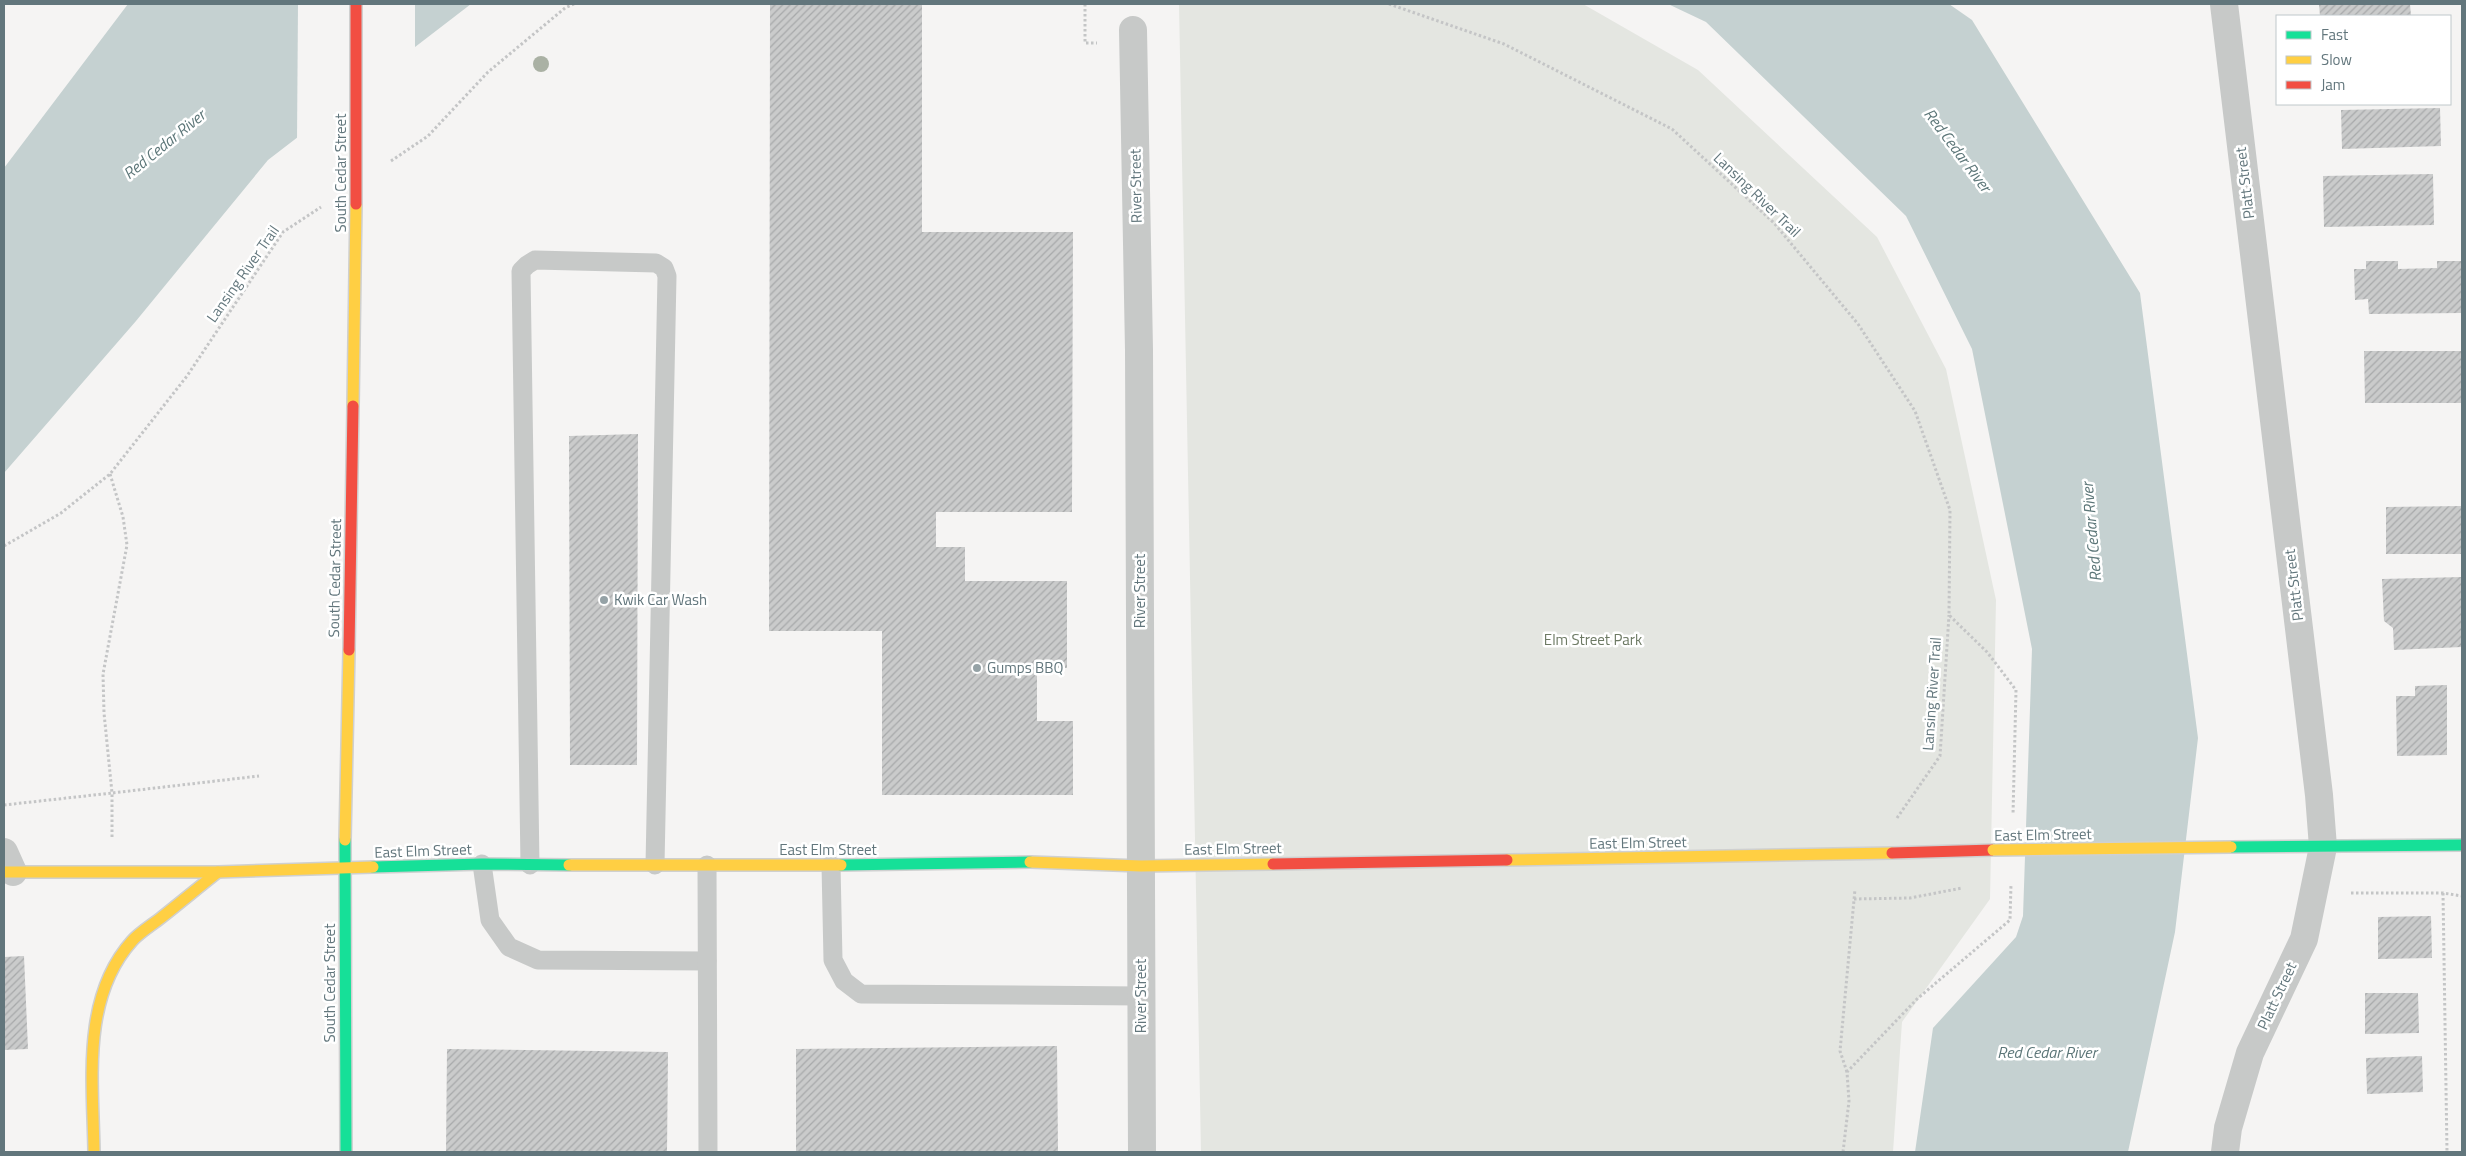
<svg xmlns="http://www.w3.org/2000/svg" width="2466" height="1156" font-family="'Titillium Web',sans-serif">
<style>
.green{fill:#e4e6e1}
.water{fill:#c5d1d1}
.pier{fill:#f5f4f3}
.building{fill:url(#building-hatch)}
.lines{fill:none;stroke-linecap:round;stroke-linejoin:round}
.fast-casing{stroke:#cfd0d0;stroke-width:14}
.slow-casing{stroke:#cfd0d0;stroke-width:14}
.jam-casing{stroke:#cfd0d0;stroke-width:14}
.path{stroke:#c4c5c6;stroke-width:3;stroke-dasharray:2.5 2.5;stroke-linecap:butt}
.lane{stroke:#c7c9c8;stroke-width:19}
.street{stroke:#c7c9c8;stroke-width:28}
.fast{stroke:#16e098;stroke-width:11}
.slow{stroke:#ffcf43;stroke-width:11}
.jam{stroke:#f24e42;stroke-width:11}
.slow-bridge-casing{stroke:#cfd0d0;stroke-width:14;stroke-linecap:butt}
.jam-bridge-casing{stroke:#cfd0d0;stroke-width:14;stroke-linecap:butt}
.slow-bridge{stroke:#ffcf43;stroke-width:11}
.jam-bridge{stroke:#f24e42;stroke-width:11}
.tree{fill:#aab1a4}
.poi-dot{fill:#95a2a6;stroke:#fff;stroke-width:2}
.labels{text-anchor:middle;stroke-width:5;stroke-linejoin:round;paint-order:stroke}
.street-label{font-size:15px;fill:#62767c;stroke:#fff}
.poi-label{font-size:15px;fill:#62767c;stroke:#fff;text-anchor:start}
.park-label{font-size:15px;fill:#6d7a64;stroke:#fff}
.water-label{font-size:16px;font-style:italic;fill:#5c7678;stroke:#fff}
</style>
<defs>
<pattern id="building-hatch" width="6" height="6" patternUnits="userSpaceOnUse" patternTransform="scale(1.25)"><rect width="6" height="6" fill="#cacbcb"/><path d="M-1 1l2-2M0 6l6-6M5 7l2-2" fill="none" stroke="#a7a9aa"/></pattern>
</defs>
<rect width="100%" height="100%" fill="#f5f4f3"/>
<!-- green -->
<path class="green" d="M1179,4h404l115,66 179,167 69,132 50,231 -6,299 -88,123 -9,130h-692z"/>
<!-- water -->
<g class="water">
<path d="M128,4h343l-203,156 -132,161 -132,152v-305z"/>
<path d="M1668,4h281l23,16 168,273 58,445 -23,194 -47,220h-213l18,-124 83,-91 7,-21 9,-267 -60,-300 -66,-133 -200,-194z"/>
</g>
<!-- pier -->
<path class="pier" d="M298,4h117v46l-118,91z"/>
<!-- building -->
<g class="building">
<path d="M770,4h152v228h151l-1,280h-136v35h29v34h102v87h-30v53h36v74h-191v-164h-113z"/>
<path d="M2319,4h91l1,12h-91z"/>
<path d="M2440,108l1,38 -99,3 -1,-39z"/>
<path d="M2433,174l1,51 -110,2 -1,-51z"/>
<path d="M2366,261h32v8l39,-1v-7h25v52l-93,1 -1,-15 -13,1 -1,-31h12z"/>
<path d="M2364,351h98v52h-97z"/>
<path d="M638,434l-1,331h-67l-1,-329z"/>
<path d="M2462,506v48h-76v-47z"/>
<path d="M2462,577v70l-68,3 -1,-22 -9,-7 -2,-42z"/>
<path d="M2447,685v70l-50,1 -1,-60h19v-10z"/>
<path d="M2431,916l1,42 -54,1v-42z"/>
<path d="M24,956l4,93 -24,1v-93z"/>
<path d="M2365,993h53l1,40 -54,1z"/>
<path d="M1057,1046l1,106h-262v-103z"/>
<path d="M447,1049l221,3 -1,100h-221z"/>
<path d="M2422,1056l1,36 -56,2 -1,-36z"/>
</g>
<g class="lines">
<defs>
<g id="fast">
<path d="M345,840l1,312"/>
<path d="M2231,847l231,-2"/>
<path d="M841,865l189,-3"/>
<path d="M373,867l109,-3 87,1"/>
</g>
<g id="slow">
<path d="M353,406l3,-202"/>
<path d="M345,840l4,-190"/>
<path d="M1507,860l385,-7"/>
<path d="M1030,862l111,4 132,-2"/>
<path d="M569,865h272"/>
<path d="M4,872h214l155,-5"/>
<path d="M94,1152c-1,-70 -13,-154 38,-211 8,-9 20,-16 30,-24 19,-15 37,-30 56,-45"/>
</g>
<g id="jam">
<path d="M349,650l4,-244"/>
<path d="M1892,853l101,-3"/>
<path d="M1273,864l234,-4"/>
</g>
</defs>
<!-- fast casing -->
<use href="#fast" class="fast-casing"/>
<!-- slow casing -->
<use href="#slow" class="slow-casing"/>
<!-- jam casing -->
<use href="#jam" class="jam-casing"/>
<!-- path -->
<g class="path">
<path d="M1085,4v39h12"/>
<path d="M1389,4l115,40 168,85 102,94 84,101 57,87 35,99 -1,105 38,37 29,38 -3,125"/>
<path d="M391,161l37,-25 60,-64 77,-64 9,-4"/>
<path d="M4,546l57,-33 49,-39 77,-98 96,-144 38,-25"/>
<path d="M4,805l108,-12 -8,-80 -1,-39 24,-129 -4,-28 -13,-43"/>
<path d="M1897,818l43,-62 9,-141"/>
<path d="M112,837v-44l147,-17"/>
<path d="M2351,893h92l19,3"/>
<path d="M2443,893l4,259"/>
<path d="M1854,899l56,-1 52,-10"/>
<path d="M1847,1072l-7,-21 15,-162"/>
<path d="M1843,1152l6,-51 -2,-29 70,-73 93,-79 1,-36"/>
</g>
<!-- lane -->
<g class="lane">
<path d="M482,864l8,56 19,27 29,13 169,1"/>
<path d="M530,865l-9,-594 6,-6 8,-5 121,3 8,5 3,8 -12,589"/>
<path d="M707,865l1,287"/>
<path d="M831,865l2,95 11,21 17,13 280,2"/>
</g>
<!-- street -->
<g class="street">
<path d="M2224,4l95,791 4,52 -19,92 -54,114 -22,75 -3,24"/>
<path d="M1133,30l6,320 3,802"/>
<path d="M4,852l9,20"/>
</g>
<!-- fast -->
<use href="#fast" class="fast"/>
<!-- slow -->
<use href="#slow" class="slow"/>
<!-- jam -->
<use href="#jam" class="jam"/>
<defs>
<path id="slow-bridge" d="M1993,850l238,-3"/>
<path id="jam-bridge" d="M356,4v200"/>
</defs>
<!-- slow-bridge casing -->
<use href="#slow-bridge" class="slow-bridge-casing"/>
<!-- jam-bridge casing -->
<use href="#jam-bridge" class="jam-bridge-casing"/>
<!-- slow-bridge -->
<use href="#slow-bridge" class="slow-bridge"/>
<!-- jam-bridge -->
<use href="#jam-bridge" class="jam-bridge"/>
</g>
<!-- trees -->
<circle class="tree" cx="541" cy="64" r="8"/>
<!-- markers -->
<g class="poi-dot">
<circle cx="604" cy="600" r="5"/>
<circle cx="977" cy="668" r="5"/>
</g>
<g class="labels">
<!-- street labels -->
<g class="street-label">
<text transform="translate(341 173) rotate(-90)" y="5">South Cedar Street</text>
<text transform="translate(2245 183) rotate(-97)" y="5">Platt Street</text>
<text transform="translate(1136 186) rotate(-91)" y="5">River Street</text>
<text transform="translate(1757 195) rotate(44)" y="5">Lansing River Trail</text>
<text transform="translate(243 274) rotate(-55)" y="5">Lansing River Trail</text>
<text transform="translate(335 578) rotate(-89)" y="5">South Cedar Street</text>
<text transform="translate(2294 585) rotate(-97)" y="5">Platt Street</text>
<text transform="translate(1140 591) rotate(-90)" y="5">River Street</text>
<text transform="translate(1932 694) rotate(-86)" y="5">Lansing River Trail</text>
<text transform="translate(2043 835) rotate(-1)" y="5">East Elm Street</text>
<text transform="translate(1638 843) rotate(-1)" y="5">East Elm Street</text>
<text transform="translate(1233 849) rotate(-1)" y="5">East Elm Street</text>
<text x="828" y="855">East Elm Street</text>
<text transform="translate(423 851) rotate(-2)" y="5">East Elm Street</text>
<text transform="translate(330 983) rotate(-90)" y="5">South Cedar Street</text>
<text transform="translate(1141 996) rotate(-90)" y="5">River Street</text>
<text transform="translate(2277 996) rotate(-65)" y="5">Platt Street</text>
</g>
<!-- poi labels -->
<g class="poi-label">
<text x="614" y="605">Kwik Car Wash</text>
<text x="987" y="673">Gumps BBQ</text>
</g>
<!-- park labels -->
<g class="park-label">
<text x="1593" y="645">Elm Street Park</text>
</g>
<!-- water labels -->
<g class="water-label">
<text transform="translate(164 144) rotate(-39)" y="6">Red Cedar River</text>
<text transform="translate(1958 150) rotate(53)" y="6">Red Cedar River</text>
<text transform="translate(2091 532) rotate(-95)" y="6">Red Cedar River</text>
<text x="2047" y="1058">Red Cedar River</text>
</g>
</g>
<!-- border -->
<rect width="2466" height="1156" fill="none" stroke="#62767c" stroke-width="10"/>
<!-- legend -->
<rect x="2276" y="15" width="175" height="90" fill="#ffffff" stroke="#c0c8cb"/>
<rect x="2286" y="31" width="25" height="8" fill="#16e098" stroke="#c0c8cb"/>
<text x="2321" y="40" font-size="15" fill="#62767c">Fast</text>
<rect x="2286" y="56" width="25" height="8" fill="#ffcf43" stroke="#c0c8cb"/>
<text x="2321" y="65" font-size="15" fill="#62767c">Slow</text>
<rect x="2286" y="81" width="25" height="8" fill="#f24e42" stroke="#c0c8cb"/>
<text x="2321" y="90" font-size="15" fill="#62767c">Jam</text>
</svg>
